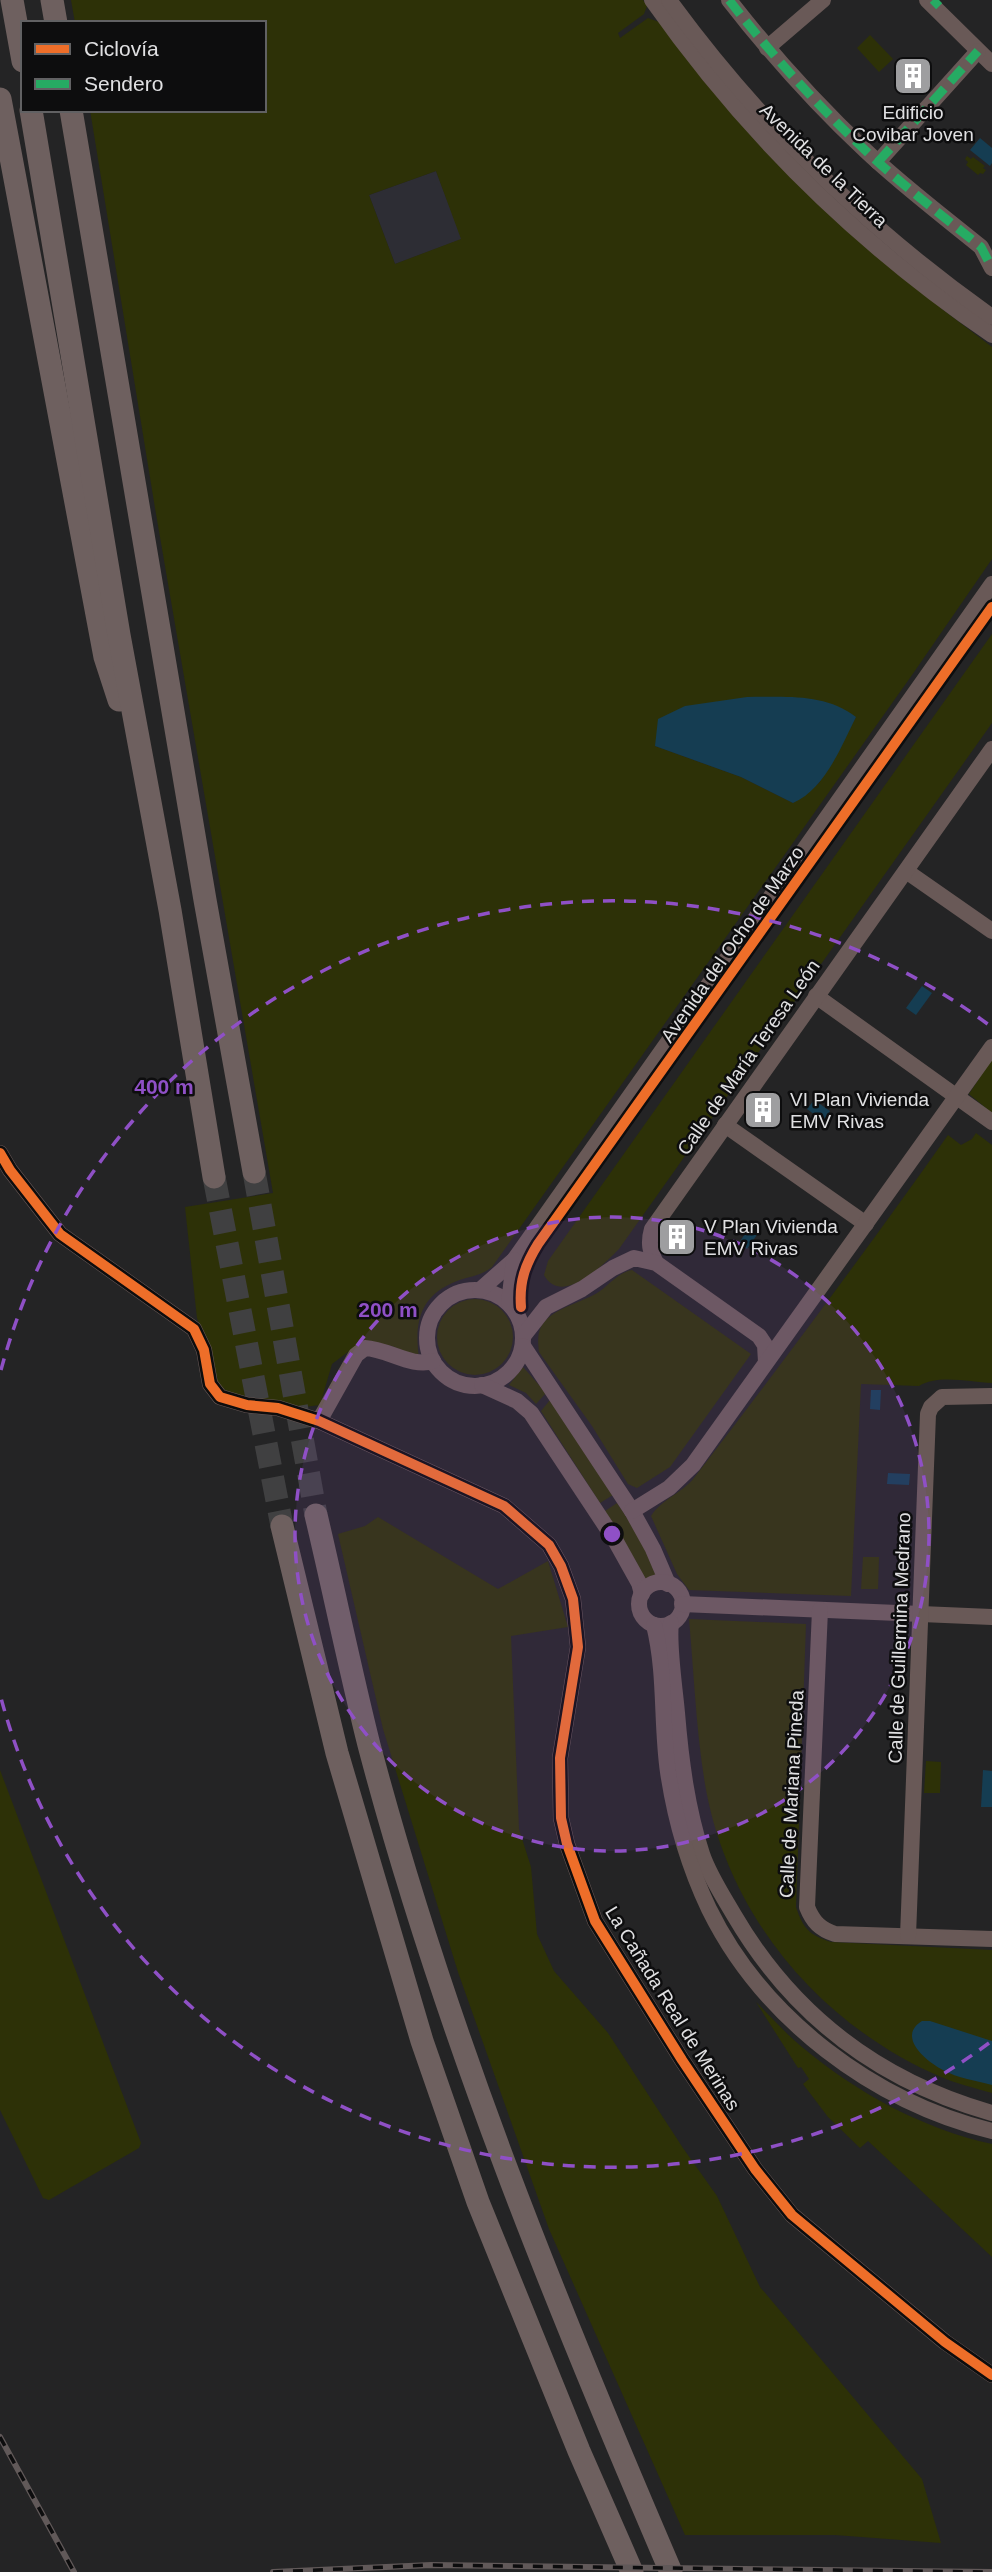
<svg xmlns="http://www.w3.org/2000/svg" width="992" height="2572" font-family="Helvetica,sans-serif">
<style>
.built{fill:#2d2d34}
.green{fill:#2d3107;fill-rule:evenodd}
.water{fill:#153d52}
.lines{fill:none;stroke-linecap:round;stroke-linejoin:round}
.highway-tunnel{stroke:#404041;stroke-width:23;stroke-dasharray:23 11;stroke-linecap:butt}
.minor{stroke:#695957;stroke-width:16}
.highway{stroke:#6e605f;stroke-width:23}
.rail-casing{stroke:#615959;stroke-width:6}
.rail{stroke:#0d0d0e;stroke-width:3.5;stroke-dasharray:10;stroke-linecap:butt}
.quiet{stroke:#26ab63;stroke-width:9;stroke-dasharray:18 9;stroke-linecap:butt}
.cycleway-casing{stroke:#0d0d0e;stroke-width:15}
.cycleway{stroke:#ee6e29;stroke-width:10}
.ring{fill:none;stroke:#8f50c6;stroke-width:3.5;stroke-dasharray:12 9}
.labels{text-anchor:middle;stroke-width:5;stroke-linejoin:round;paint-order:stroke}
.poi-label{font-size:19px;fill:#e0e0e2;stroke:#0d0d0e;text-anchor:start}
.street-label{font-size:19px;fill:#e0e0e2;stroke:#0d0d0e}
.centre{fill:#8f50c6;stroke:#0d0d0e;stroke-width:3.5}
.ring-label{font-size:21px;text-anchor:middle;font-weight:bold;fill:#8f50c6;stroke:#0d0d0e;stroke-width:5;stroke-linejoin:round;paint-order:stroke}
</style>
<rect width="100%" height="100%" fill="#242425"/>
<!-- built -->
<path class="built" d="M436,171l26,68 -67,25 -26,-69z"/>
<!-- green -->
<g class="green">
<path d="M71,0h572l4,6 -3,8 -26,19 2,5 28,-20 11,4 283,287 50,38v212l-80,116 -420,592c-11,9 -22,9 -35,14 -37,14 -43,41 -38,77l-27,-12 -23,-4 -12,3 -25,19 -12,41 -16,2 -74,-14 -10,-7 -8,-16 -1,-15 -14,-37 -12,-111 88,-14 -118,-685 -65,-398h174v-87h-189zM436,171l25,68 -66,25 -26,-69zM856,717l-37,66 -26,20 -52,-26 -86,-31z"/>
<path d="M870,35l23,24 -14,13 -22,-24z"/>
<path d="M967,156l4,3 2,-2 12,9 -2,2 3,2 -3,4 -3,-1 -2,2 -12,-10 2,-3 -3,-3z"/>
<path d="M992,634v89l-373,526c-16,16 -57,58 -75,26l4,-14z"/>
<path d="M992,1059v54l-23,-19z"/>
<path d="M976,1133l16,12v238c-21,-1 -55,-9 -73,3l-58,-2 -10,212 -162,-6 -12,-16 -26,-58c11,-17 31,-23 43,-38 87,-113 172,-227 254,-343l13,10 11,-6z"/>
<path d="M632,1270l119,84 -81,113 -33,21 -9,-4 -36,-58 -53,-74c-1,-10 -2,-18 3,-27 12,-18 41,-22 58,-34 10,-7 19,-19 32,-21z"/>
<circle cx="475" cy="1337" r="38"/>
<path d="M523,1367l23,26 -10,11 -10,-11 -17,-8z"/>
<path d="M550,1400l63,95 -13,8 -59,-92z"/>
<path d="M617,1503l23,34 19,39 -14,5 -8,-18 -32,-52z"/>
<path d="M378,1517l120,72 50,-28 20,66 -57,9 8,193 12,38 6,67 17,37 54,62 75,115 34,48 43,91 162,192 19,64 -106,-8h-150l-136,-306 -91,-257 -75,-243 -45,-195 27,-8z"/>
<path d="M863,1557h16l-1,32h-17z"/>
<path d="M689,1619l117,5 -10,283c7,21 13,28 35,35l161,8v143c-17,-5 -35,-9 -51,-16 -121,-52 -214,-162 -236,-293 -9,-54 -11,-110 -16,-165z"/>
<path d="M926,1761l15,1 -1,31h-16z"/>
<path d="M0,1770l141,373 -2,5 -90,52 -6,-2 -43,-88z"/>
<path d="M756,2002c15,15 30,32 46,45 55,46 121,82 190,97v113l-124,-116 -8,7 -32,-31 -25,-33 6,-5 -8,-12 -3,1z"/>
</g>
<!-- water -->
<g class="water">
<path d="M980,138l12,10v15l-2,3 -20,-16z"/>
<path d="M747,697c39,0 78,-4 109,20 -15,30 -31,72 -63,86l-52,-26 -86,-31 3,-27 27,-13z"/>
<path d="M922,986l10,7 -16,22 -10,-7z"/>
<path d="M814,1100l16,11 -7,10 -16,-12z"/>
<path d="M750,1226l9,6 -12,17 -8,-6z"/>
<path d="M871,1390h10l-1,20 -10,-1z"/>
<path d="M888,1473l22,1 -1,11 -22,-1z"/>
<path d="M983,1770l9,1v36h-11z"/>
<path d="M922,2021h8l62,20v44c-15,-4 -35,-7 -49,-15 -16,-8 -47,-33 -21,-49z"/>
</g>
<g class="lines">
<!-- highway-tunnel -->
<g class="highway-tunnel">
<path d="M254,1172l62,343"/>
<path d="M214,1177l68,349"/>
</g>
<!-- minor -->
<g class="minor">
<path d="M652,0c92,131 208,245 340,335"/>
<path d="M669,0c91,125 197,228 323,317"/>
<path d="M729,0c42,54 87,104 137,151 36,34 77,65 115,96l11,21"/>
<path d="M927,0l65,64"/>
<path d="M767,48l56,-48"/>
<path d="M878,162l100,-111"/>
<path d="M906,871l86,60"/>
<path d="M816,996l176,126"/>
<path d="M725,1125l141,99"/>
<path d="M0,1153l10,17 50,64 134,95 10,21 6,34 10,13 27,8 31,3 41,13 185,85 45,39 12,21 12,33 5,48 -18,111 1,60 6,26 28,77 87,139 73,109 37,46 153,127 47,33"/>
<path d="M656,1263c-6,-12 -8,-20 -4,-34l340,-480"/>
<circle cx="475" cy="1338" r="48"/>
<path d="M480,1290l34,-30 478,-676"/>
<path d="M509,1303l5,-43"/>
<path d="M524,1335l22,-28 36,-18 31,-21 21,-10 22,5 103,73 6,9 1,17"/>
<path d="M523,1346l109,165 21,38 15,35"/>
<path d="M482,1385l35,16 14,12 84,127 24,43 3,11"/>
<path d="M319,1421l37,-66 9,-7c23,1 47,20 68,13"/>
<path d="M632,1511l37,-23 24,-23 299,-418"/>
<circle cx="661" cy="1604" r="22"/>
<path d="M682,1604l310,13"/>
<path d="M820,1610l-13,297c6,15 13,22 28,27l157,5"/>
<path d="M671,1623c-3,22 4,66 6,90 4,48 10,95 25,141 7,21 21,42 32,61 59,101 145,166 258,198"/>
<path d="M654,1625c12,48 7,99 14,147 7,47 21,95 41,137 54,110 165,193 283,222"/>
<path d="M908,1936l20,-522 3,-7 11,-10 50,-1"/>
</g>
<!-- highway -->
<g class="highway">
<path d="M12,0l11,61"/>
<path d="M52,0l4,23"/>
<path d="M0,99l105,558 14,43"/>
<path d="M31,110l88,525 51,275 44,267"/>
<path d="M71,110l134,790 49,272"/>
<path d="M316,1515c18,76 34,154 53,230 75,284 186,557 302,827"/>
<path d="M282,1526l55,227 85,288 56,161 101,249 53,121"/>
</g>
<defs>
<g id="rail">
<path d="M0,2437l74,135"/>
<path d="M273,2572l158,-7 561,7"/>
</g>
</defs>
<!-- rail casing -->
<use href="#rail" class="rail-casing"/>
<!-- rail -->
<use href="#rail" class="rail"/>
<!-- quiet -->
<g class="quiet">
<path d="M729,0c42,54 87,104 137,151 36,34 77,65 115,96l11,21"/>
<path d="M933,6l6,-6"/>
<path d="M878,162l100,-111"/>
</g>
<defs>
<g id="cycleway">
<path d="M0,1153l10,17 50,64 134,95 10,21 6,34 10,13 27,8 31,3 41,13 185,85 45,39 12,21 12,33 5,48 -18,111 1,60 6,26 28,77 87,139 73,109 37,46 153,127 47,33"/>
<path d="M521,1307c-2,-25 4,-42 17,-63l454,-637"/>
</g>
</defs>
<!-- cycleway casing -->
<use href="#cycleway" class="cycleway-casing"/>
<!-- cycleway -->
<use href="#cycleway" class="cycleway"/>
</g>
<!-- distance rings -->
<circle cx="612" cy="1534" r="317" fill="#8f50c6" fill-opacity=".12"/>
<g class="ring">
<circle cx="612" cy="1534" r="317"/>
<path d="M989 2043A633 633 0 0 1 1 1698M1 1370A633 633 0 0 1 989 1025"/>
</g>
<!-- icons -->
<defs>
<symbol id="building-square" viewBox="-11 -11 22 22"><rect x="-9" y="-9" width="18" height="18" rx="4" fill="#9e9ea0" stroke="#0d0d0e"/><path d="M-4-6H4V6H1V3H-1V6H-4ZM-2.5-4.3h1.7v1.8h-1.7ZM.8-4.3h1.7v1.8H.8ZM-2.5-1h1.7V.8h-1.7ZM.8-1h1.7V.8H.8Z" fill="#fff"/></symbol>
</defs>
<g fill-rule="evenodd">
<use href="#building-square" x="891" y="54" width="44" height="44"/>
<use href="#building-square" x="741" y="1088" width="44" height="44"/>
<use href="#building-square" x="655" y="1215" width="44" height="44"/>
</g>
<g class="labels">
<!-- poi labels -->
<g class="poi-label">
<text x="913" y="119" text-anchor="middle">Edificio<tspan x="913" dy="22">Covibar Joven</tspan></text>
<text x="790" y="1106">VI Plan Vivienda<tspan x="790" dy="22">EMV Rivas</tspan></text>
<text x="704" y="1233">V Plan Vivienda<tspan x="704" dy="22">EMV Rivas</tspan></text>
</g>
<!-- street labels -->
<g class="street-label">
<text transform="translate(824 165) rotate(44)" y="7">Avenida de la Tierra</text>
<text transform="translate(732 944) rotate(-55)" y="7">Avenida del Ocho de Marzo</text>
<text transform="translate(748 1057) rotate(-55)" y="7">Calle de María Teresa León</text>
<text transform="translate(899 1638) rotate(-88)" y="7">Calle de Guillermina Medrano</text>
<text transform="translate(791 1794) rotate(-87)" y="7">Calle de Mariana Pineda</text>
<text transform="translate(673 2008) rotate(58)" y="7">La Cañada Real de Merinas</text>
</g>
</g>
<circle cx="612" cy="1534" r="10" class="centre"/>
<g class="ring-label">
<text x="164" y="1094">400 m</text>
<text x="388" y="1317">200 m</text>
</g>
<!-- legend -->
<rect x="21" y="21" width="245" height="91" fill="#0d0d0e" stroke="#616163" stroke-width="2"/>
<rect x="35" y="44" width="35" height="10" fill="#ee6e29" stroke="#616163" stroke-width="2"/>
<text x="84" y="56" font-size="21" fill="#e0e0e2">Ciclovía</text>
<rect x="35" y="79" width="35" height="10" fill="#26ab63" stroke="#616163" stroke-width="2"/>
<text x="84" y="91" font-size="21" fill="#e0e0e2">Sendero</text>
</svg>
